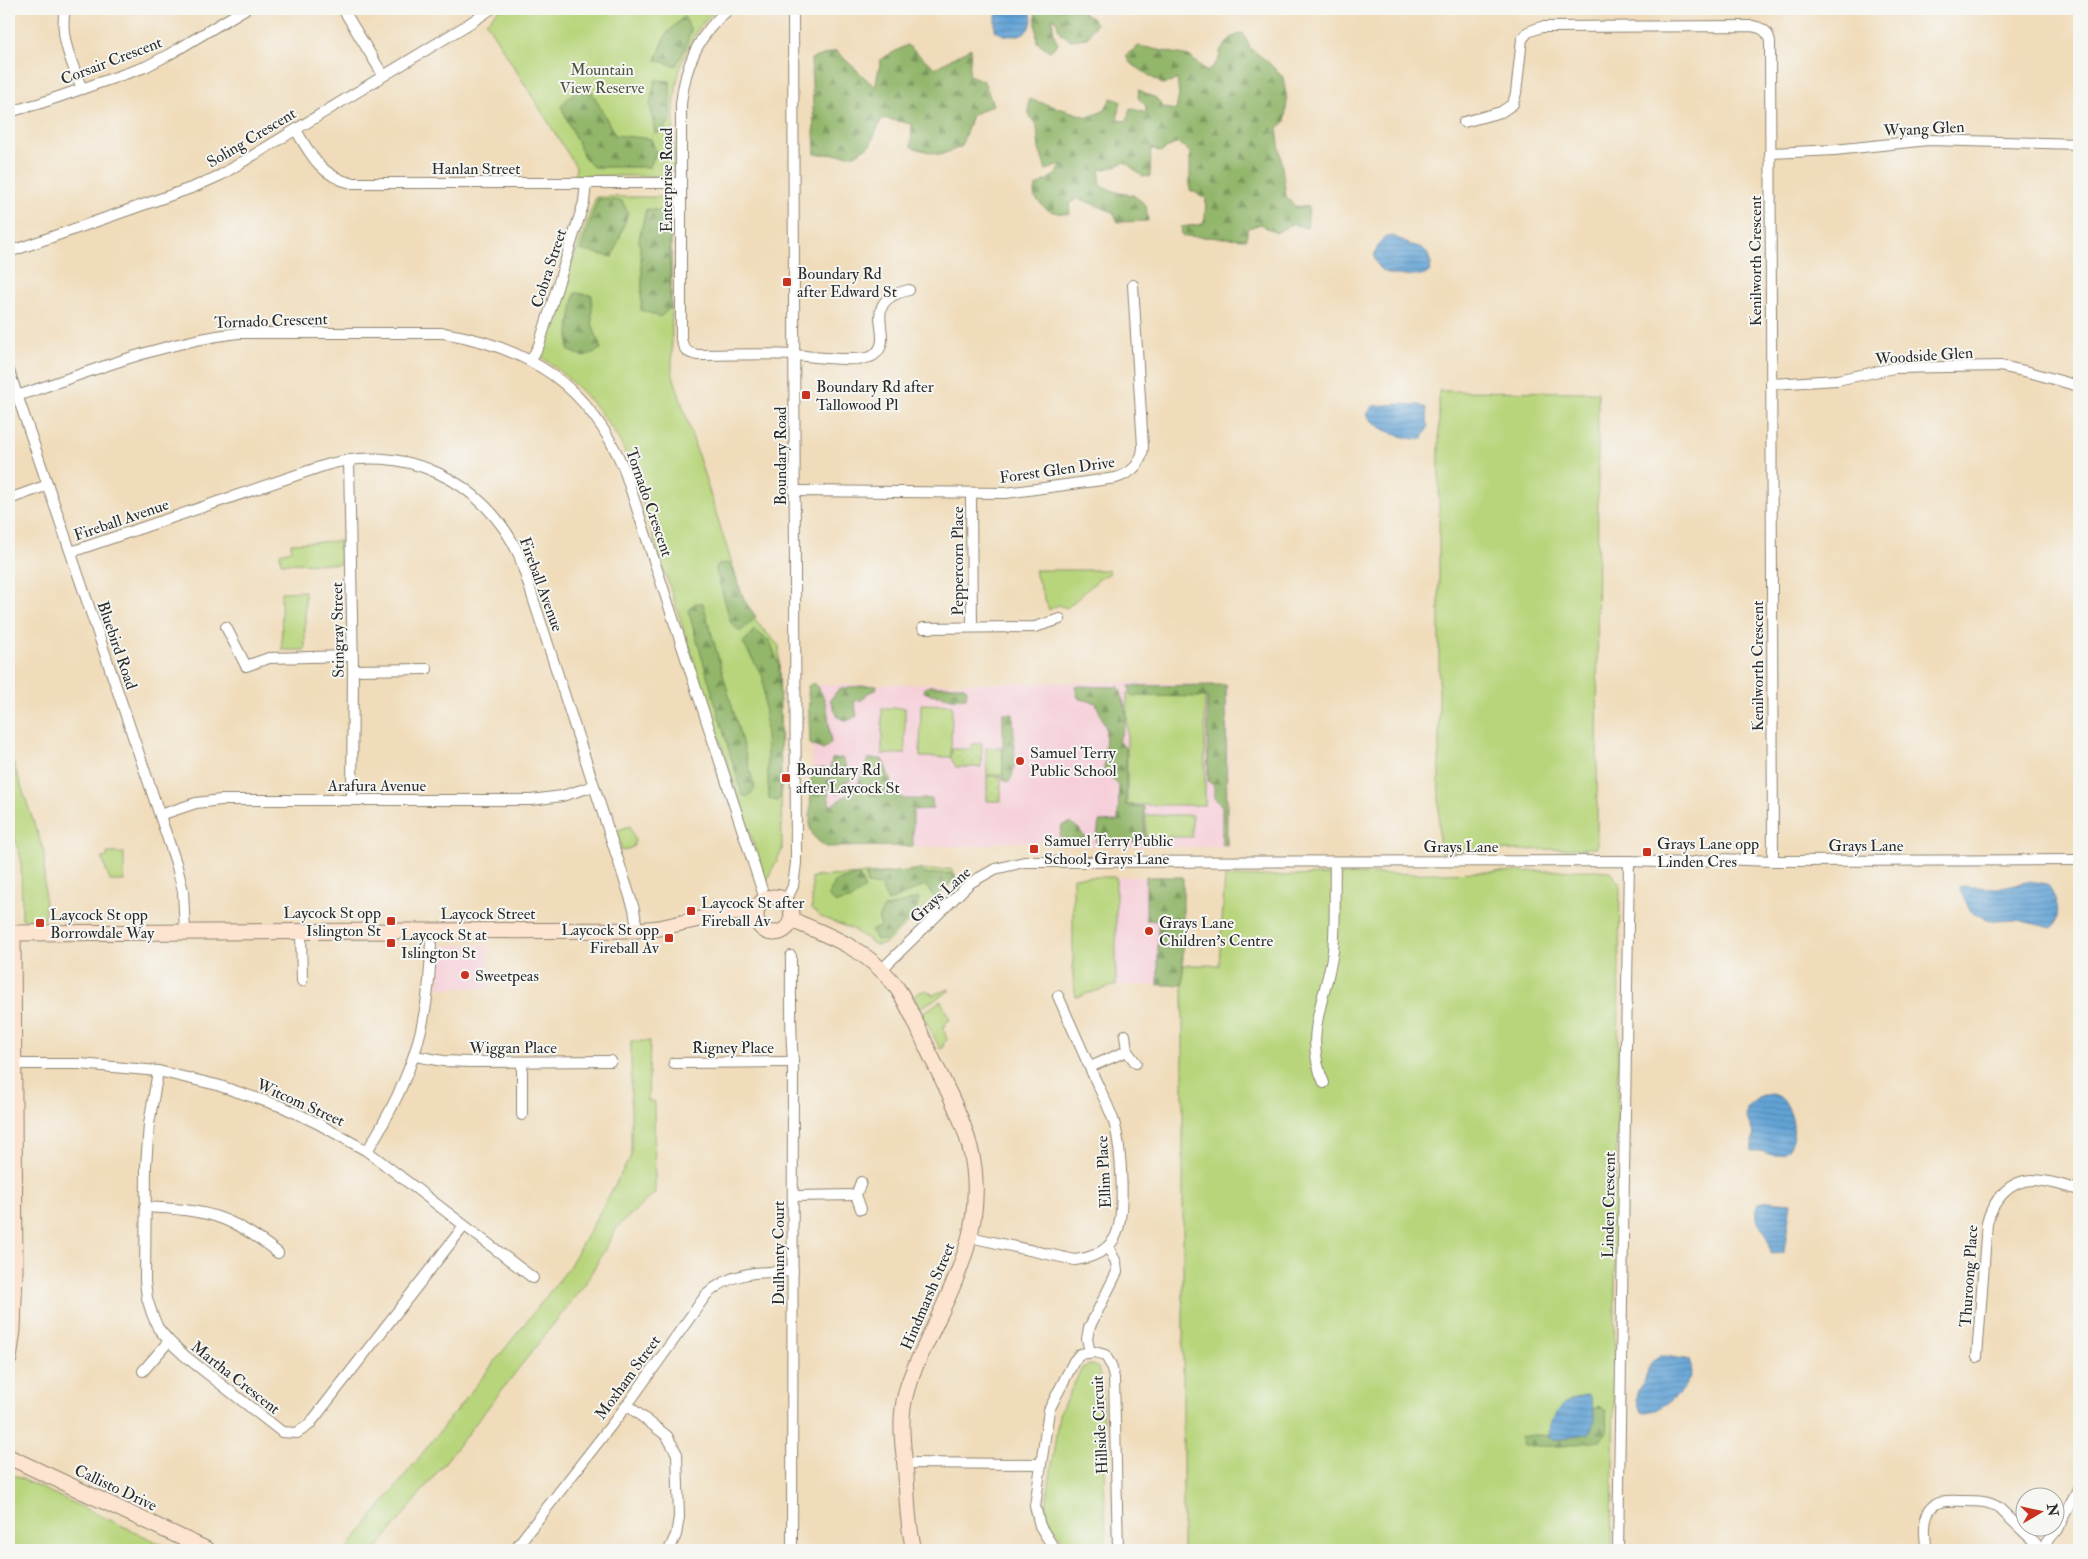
<svg xmlns="http://www.w3.org/2000/svg" width="2088" height="1559" font-family="'IM FELL Double Pica',serif">
<style>
.built{fill:#f6cfd9}
.green{fill:#b8d57b;stroke:#728053}
.forest{fill:url(#forest-firs);stroke:#5e704b}
.garden{fill:url(#garden-dots);stroke:#728053}
.water{fill:url(#water-rules);stroke:#466780}
.lines{fill:none;stroke-linecap:round;stroke-linejoin:round}
.street-casing{stroke:#8e8472;stroke-width:12}
.secondary-casing{stroke:#8e8472;stroke-width:17}
.street{stroke:#fff;stroke-width:10}
.secondary{stroke:#fde4d0;stroke-width:15}
.poi-dot{fill:#c8321e;stroke:#f6f6f2;stroke-width:2}
.labels{text-anchor:middle;stroke-width:4;stroke-linejoin:round;paint-order:stroke}
.street-label{font-size:16px;fill:#2b2b2b;stroke:#f6f6f2}
.park-label{font-size:16px;fill:#4e563f;stroke:#f6f6f2}
.poi-label{font-size:16px;fill:#2b2b2b;stroke:#f6f6f2;text-anchor:start}
</style>
<defs>
<pattern id="forest-firs" width="22" height="20" patternUnits="userSpaceOnUse" patternTransform="scale(1.25)"><rect width="22" height="20" fill="#92b66b"/><path d="M5 1l3.5 6h-7zM16 11l3.5 6h-7z" fill="#779458"/></pattern>
<pattern id="garden-dots" width="8" height="8" patternUnits="userSpaceOnUse" patternTransform="scale(1.25)"><rect width="8" height="8" fill="#b8d57b"/><path d="M2 2h.1M6 6h.1" fill="none" stroke="#9eb76a" stroke-width="1.8" stroke-linecap="round"/></pattern>
<pattern id="water-rules" width="6" height="5" patternUnits="userSpaceOnUse" patternTransform="scale(1.25)"><rect width="6" height="5" fill="#62a3d6"/><path d="M0 2.5h6" fill="none" stroke="#5185ae"/></pattern>
</defs>
<rect width="100%" height="100%" fill="#f6f6f2"/>
<filter id="ink" filterUnits="userSpaceOnUse"><feTurbulence type="fractalNoise" baseFrequency=".02" numOctaves="2"/><feDisplacementMap in="SourceGraphic" scale="10" xChannelSelector="R" yChannelSelector="G"/><feConvolveMatrix kernelMatrix="1 2 1 2 8 2 1 2 1" color-interpolation-filters="sRGB"/></filter>
<filter id="wash" filterUnits="userSpaceOnUse"><feTurbulence type="fractalNoise" baseFrequency=".0096" numOctaves="4" result="noise"/><feDisplacementMap in="SourceGraphic" scale="20" xChannelSelector="R" yChannelSelector="G"/><feGaussianBlur stdDeviation="1.12" result="paint"/><feColorMatrix in="noise" values="0 0 0 0 0 0 0 0 0 0 0 0 0 0 0 0 0 1.4 0 .05"/><feComposite in="paint" operator="in"/></filter>
<g filter="url(#wash)">
<rect width="100%" height="100%" fill="#f0dcba"/>
<!-- built -->
<g class="built">
<path d="M1078,682l150,3v162l-158,-1 -12,-4h-58l-19,4 -156,1 -11,-10 -3,-152z"/>
<rect x="1116" y="877" width="67" height="108"/>
<path d="M442,945h47l1,43h-51z"/>
</g>
<!-- green -->
<g class="green">
<path d="M500,9h218c-49,39 -45,102 -44,159l-2,5 -5,3h-92l1,-9 -90,-145z"/>
<path d="M596,197h75l1,175 75,240 32,34 3,204 -16,32 -138,-423c-19,-45 -52,-76 -90,-105z"/>
<path d="M1439,391l159,1 -1,456 -158,4z"/>
<path d="M339,541l1,23 -59,-1 -1,-10 11,-3v-7z"/>
<path d="M1034,570h75l1,3 -11,6 -32,29 -9,-3 -9,5z"/>
<path d="M305,591v59h-23l-1,-58z"/>
<rect x="1127" y="694" width="78" height="111"/>
<path d="M921,704l31,1 -1,52h-31z"/>
<rect x="882" y="708" width="23" height="46"/>
<path d="M986,748h16l1,27h-16z"/>
<path d="M9,751l35,101 1,67h-23l-1,-61 -12,-37z"/>
<rect x="1146" y="815" width="46" height="22"/>
<path d="M630,826l5,15 -2,6 -11,4 -7,-20z"/>
<path d="M107,853h17v28h-14l-8,-23 5,-1z"/>
<path d="M950,869l3,1 3,8 -71,66 -9,1 -24,-16 -31,-12 -9,-8v-32z"/>
<path d="M1594,870l15,1 11,13 -8,666h-429v-585h36l6,-88z"/>
<path d="M1073,877h43v108l-40,12 -3,-19z"/>
<path d="M949,989v2l-29,17 -6,-13 11,-5 6,3 1,2z"/>
<path d="M941,1001l9,19 -5,3 1,3 -3,1 4,13 -4,4 1,3 -4,2 -18,-36z"/>
<path d="M631,1041h19l-2,60h6l1,92 -37,33 -33,58 -209,266h-30l222,-281 63,-113z"/>
<path d="M1089,1365h4l5,3 4,19 4,163h-38l-21,-35 -1,-10 13,-91 23,-46z"/>
<path d="M9,1473l165,77h-165z"/>
</g>
<!-- forest -->
<g class="forest">
<path d="M1035,9h47l2,5 8,4 4,6 -9,14 -16,2 -11,-7 -4,-13 -4,-2 2,17 4,9 -8,7 -13,-9z"/>
<path d="M684,16l7,14 -6,18 -9,18 -20,-6 11,-27z"/>
<path d="M1243,33l7,15 19,15 14,14 4,23 -2,22 -8,7 9,67 9,10 14,1 -2,21 -15,-4 -16,9 -16,-9 -13,5v10l-65,-3 -1,-9 22,-3 2,-6 1,-20 -16,-8v-38l-12,-10 -17,10 -10,-4 -1,29 -8,-1 -17,-14 -12,5 -13,3v16l20,7 13,2 13,10 2,16 -30,1 -5,-10 -35,-14 -9,6 1,10c-20,-1 -24,-3 -36,-18l2,-10 19,-11 8,-11 -17,6 -7,-21 -2,-23 -8,-11v-16l59,18 16,-6 7,-13 10,3 -4,19 10,1 3,-13 16,5v-7l-8,-8 1,-8 17,8 8,10 12,2 3,-15 -2,-16 -5,3 -10,2 -33,-22 -3,-7 13,-9 50,10 19,16 11,-13 1,-8 12,-14z"/>
<path d="M907,45l28,23 36,-20 -2,27 15,6 9,24 -21,10 -11,32 -21,8 -29,-8 1,-23 -30,-6 -12,27 -15,10 -40,-1 -4,-95 25,-8 39,36 6,-28z"/>
<path d="M655,80l15,1v39l-7,12 -8,1 -5,-28z"/>
<path d="M575,91l17,1 23,43 36,4 5,13 -6,15h-57l-9,-10 -23,-51z"/>
<path d="M598,199l24,2 6,12 -15,44 -33,-7z"/>
<path d="M646,209l17,2 7,15v82l-10,9 -19,-7 1,-36 -3,-35z"/>
<path d="M575,293l17,2v28l9,26 -17,8 -16,-7 2,-29z"/>
<path d="M723,563l8,1 13,36 12,17 -16,15 -9,-9 -16,-56z"/>
<path d="M695,603h8l52,185 -7,9 -6,-2 -54,-185z"/>
<path d="M754,630l16,11 9,24 2,132 -4,4 -8,-2 -6,-122 -20,-34z"/>
<path d="M813,683c17,14 15,39 18,60l-8,7 -13,-6 -2,-58z"/>
<path d="M877,685l-1,5 -8,3 -6,7 -8,1 3,15 -10,5 -9,-4 -8,-17 8,-10 11,-3z"/>
<path d="M1226,685l1,160 -5,-1v-38l-8,-8v-12l-6,-5 -1,-84 -76,-1 -2,-10z"/>
<path d="M929,686h33l5,3 -1,9c-11,1 -12,1 -21,-2 -8,-2 -13,0 -21,-4l-1,-3z"/>
<path d="M1075,686l44,1c8,23 11,32 -1,54l8,7v57l18,2 1,34 -49,2 3,-21 19,-1 1,-36 -15,-12 2,-45 -10,-25 -18,-5z"/>
<path d="M1003,713l10,1c0,16 6,58 -5,69l-5,-4z"/>
<path d="M842,758l11,21 -10,4 -6,12 -5,-8 -5,-1 3,20 26,-17 12,-30h14l8,19 1,12 13,9h28l1,10 -20,1v36l-88,1 -11,-10 -4,-9 1,-58 13,-2 3,16 5,-25z"/>
<path d="M1071,823l8,6 6,9 -14,6 -10,1 -1,-10 2,-10z"/>
<path d="M921,869l2,5 29,-1 3,6 -20,19 -10,-13 -37,17 -7,-16 -14,-2 -2,-8z"/>
<path d="M858,874l7,14 -13,11 -16,4 -8,-7 7,-14z"/>
<path d="M1146,877h37v108h-25v-64l-12,-1z"/>
<path d="M919,898l-3,14 -30,28h-10l-5,-9 10,-5 -3,-8 6,-10z"/>
<path d="M1600,1406l6,5 1,21 -7,9 -39,5h-38l-3,-9 14,-2 27,1 30,-9 2,-17z"/>
</g>
<!-- garden -->
<g class="garden">
<path d="M982,743l-1,24h-25l-5,-9 1,-9h20v-5z"/>
<rect x="987" y="776" width="14" height="25"/>
</g>
<!-- water -->
<g class="water">
<path d="M999,9h30c12,23 -17,35 -34,21v-11z"/>
<path d="M1393,236c6,2 10,6 16,8 14,4 18,4 22,20l-1,7 -5,4c-18,0 -46,6 -51,-19l5,-13 7,-6z"/>
<path d="M1401,404l18,1 7,3 2,19 -5,11c-13,5 -51,-10 -56,-24l6,-8z"/>
<path d="M2030,881l18,3c8,17 15,27 4,44l-34,-8 -25,1 -21,-8 -11,-20 -1,-7 37,2z"/>
<path d="M1769,1094c4,0 8,1 11,3 14,12 21,47 2,57 -7,3 -13,0 -19,-2 -3,-2 -8,-1 -12,-1l3,-16 -8,-19 1,-9 11,-9z"/>
<path d="M1769,1201l22,2 -7,49 -13,1c-1,-4 -1,-9 -2,-12 -4,-14 -19,-22 -11,-38z"/>
<path d="M1659,1356h8l23,4c10,22 -29,55 -49,52l-4,-11 1,-13c12,-7 7,-26 21,-32z"/>
<path d="M1587,1395l4,3c3,14 6,23 -2,35 -14,2 -26,9 -40,5 -1,-22 16,-41 38,-43z"/>
</g>
</g>
<g filter="url(#ink)">
<g class="lines">
<defs>
<g id="street">
<path d="M65,9c-6,28 7,54 17,80"/>
<path d="M343,9l40,66"/>
<path d="M729,9c-31,25 -44,57 -48,95v235c3,11 6,14 17,16 32,0 65,-2 96,0 17,1 68,9 80,0 24,-18 -19,-53 35,-65"/>
<path d="M9,112l32,-9 104,-36 25,-13 75,-45"/>
<path d="M1464,122l37,-10 12,-8 3,-11 6,-54 6,-7 13,-5 211,-1c11,2 16,5 18,16l3,819"/>
<path d="M296,130c14,24 25,46 55,53h330"/>
<path d="M1770,153l65,-3 93,-10 151,4"/>
<path d="M9,252l185,-65 27,-12 246,-150 24,-16"/>
<path d="M531,360l8,-15 45,-143 2,-19"/>
<path d="M9,371l167,492 7,28 2,41"/>
<path d="M1771,384l66,-4 57,-12 106,-2 29,6 49,14"/>
<path d="M17,396c73,-24 145,-54 221,-63h206c87,15 145,53 180,136l141,430"/>
<path d="M349,460l4,210 -1,130"/>
<path d="M795,491l211,2 110,-15c16,-5 26,-15 27,-31l-10,-162"/>
<path d="M971,494l1,133"/>
<path d="M9,499l39,-14"/>
<path d="M71,552l252,-86c79,-25 162,14 196,89l115,354 3,21"/>
<path d="M226,627l20,39 23,-8 83,-2"/>
<path d="M923,628l112,-1 25,-8"/>
<path d="M353,670l74,-1"/>
<path d="M160,815l36,-12 25,-3h310l31,-4 32,-10"/>
<path d="M786,901l7,-15 3,-23 -3,-854"/>
<path d="M301,932l1,49"/>
<path d="M791,956c0,35 -1,71 2,106l-1,488"/>
<path d="M882,969l88,-86 25,-14 29,-7 605,-1 59,2 31,-4 54,2 306,-1"/>
<path d="M1125,1035l2,16 9,12"/>
<path d="M415,1056l28,5 27,1 141,-1"/>
<path d="M522,1063v52"/>
<path d="M674,1063l119,-1"/>
<path d="M14,1064h66l78,7 59,14 66,22 34,16 50,28 166,127"/>
<path d="M1090,1067l37,-16"/>
<path d="M158,1071l-9,53 -3,42 -1,115 2,17 5,16 6,14 11,13 16,15 97,76 15,1 12,-8 155,-199"/>
<path d="M1324,1083c-22,-48 3,-86 9,-132 3,-30 1,-60 2,-89"/>
<path d="M367,1151c46,-74 65,-132 64,-220"/>
<path d="M861,1182l-5,13 5,14"/>
<path d="M793,1196l63,-1"/>
<path d="M145,1207c60,3 85,7 133,46"/>
<path d="M970,1237l105,23c16,-2 30,-7 39,-21 13,-21 7,-93 0,-117 -5,-15 -13,-30 -20,-45 -12,-27 -24,-54 -36,-81"/>
<path d="M1090,1352l-3,-13 2,-11 28,-56 -1,-10 -8,-15"/>
<path d="M1977,1357l10,-134c5,-21 22,-43 46,-43 15,0 31,6 46,10"/>
<path d="M143,1371l26,-30"/>
<path d="M627,1405l40,31 10,18 2,63 -3,18 -7,15"/>
<path d="M905,1463l135,1"/>
<path d="M2041,1549l15,-18 23,-44"/>
<path d="M514,1550l113,-145 79,-110c25,-24 54,-23 87,-24"/>
<path d="M1055,1550l-15,-24 -5,-20 14,-96 25,-49 6,-7 15,-2 10,3 6,10 3,13 4,172"/>
<path d="M1618,1550l11,-689"/>
<path d="M1927,1550c-3,-16 -6,-43 14,-48 7,-2 16,-1 24,-1 12,0 24,0 34,7l44,42"/>
</g>
<g id="secondary">
<circle cx="774" cy="915" r="18"/>
<path d="M791,920c41,16 83,33 108,71 12,19 21,41 30,61 18,38 40,75 45,116 8,67 -21,117 -48,176 -7,15 -15,29 -19,45 -9,29 -4,57 -1,86 1,25 2,51 8,75"/>
<path d="M9,933l628,-3 22,-2 67,-15 30,-1"/>
<path d="M9,1359l4,-29 2,-59 -2,-338"/>
<path d="M9,1457l199,93"/>
</g>
</defs>
<!-- street casing -->
<use href="#street" class="street-casing"/>
<!-- secondary casing -->
<use href="#secondary" class="secondary-casing"/>
<!-- street -->
<use href="#street" class="street"/>
<!-- secondary -->
<use href="#secondary" class="secondary"/>
</g>
</g>
<!-- markers -->
<g class="poi-dot">
<rect x="782" y="277" width="10" height="10" rx="2.5"/>
<rect x="801" y="390" width="10" height="10" rx="2.5"/>
<circle cx="1020" cy="761" r="5"/>
<rect x="781" y="773" width="10" height="10" rx="2.5"/>
<rect x="1029" y="844" width="10" height="10" rx="2.5"/>
<rect x="1642" y="847" width="10" height="10" rx="2.5"/>
<rect x="686" y="906" width="10" height="10" rx="2.5"/>
<rect x="386" y="916" width="10" height="10" rx="2.5"/>
<rect x="35" y="918" width="10" height="10" rx="2.5"/>
<circle cx="1149" cy="931" r="5"/>
<rect x="664" y="933" width="10" height="10" rx="2.5"/>
<rect x="386" y="938" width="10" height="10" rx="2.5"/>
<circle cx="465" cy="975" r="5"/>
</g>
<g class="labels">
<!-- street labels -->
<g class="street-label">
<text transform="translate(111 60) rotate(-21)" y="6">Corsair Crescent</text>
<text transform="translate(1924 128) rotate(-3)" y="6">Wyang Glen</text>
<text transform="translate(251 137) rotate(-31)" y="6">Soling Crescent</text>
<text x="476" y="174">Hanlan Street</text>
<text transform="translate(666 180) rotate(-90)" y="6">Enterprise Road</text>
<text transform="translate(1755 261) rotate(-90)" y="6">Kenilworth Crescent</text>
<text transform="translate(548 268) rotate(-72)" y="6">Cobra Street</text>
<text transform="translate(271 320) rotate(-2)" y="6">Tornado Crescent</text>
<text transform="translate(1924 355) rotate(-4)" y="6">Woodside Glen</text>
<text transform="translate(780 456) rotate(-90)" y="6">Boundary Road</text>
<text transform="translate(1057 469) rotate(-8)" y="6">Forest Glen Drive</text>
<text transform="translate(650 502) rotate(71)" y="6">Tornado Crescent</text>
<text transform="translate(121 519) rotate(-19)" y="6">Fireball Avenue</text>
<text transform="translate(957 561) rotate(-90)" y="6">Peppercorn Place</text>
<text transform="translate(542 584) rotate(70)" y="6">Fireball Avenue</text>
<text transform="translate(337 630) rotate(-91)" y="6">Stingray Street</text>
<text transform="translate(118 645) rotate(71)" y="6">Bluebird Road</text>
<text transform="translate(1757 666) rotate(-90)" y="6">Kenilworth Crescent</text>
<text x="377" y="791">Arafura Avenue</text>
<text x="1866" y="851">Grays Lane</text>
<text x="1461" y="852">Grays Lane</text>
<text transform="translate(940 894) rotate(-42)" y="6">Grays Lane</text>
<text x="488" y="919">Laycock Street</text>
<text x="513" y="1053">Wiggan Place</text>
<text x="733" y="1053">Rigney Place</text>
<text transform="translate(301 1102) rotate(24)" y="6">Witcom Street</text>
<text transform="translate(1103 1172) rotate(-93)" y="6">Ellim Place</text>
<text transform="translate(1608 1205) rotate(-89)" y="6">Linden Crescent</text>
<text transform="translate(778 1253) rotate(-90)" y="6">Dulhunty Court</text>
<text transform="translate(1968 1276) rotate(-86)" y="6">Thuroong Place</text>
<text transform="translate(927 1296) rotate(-67)" y="6">Hindmarsh Street</text>
<text transform="translate(236 1377) rotate(38)" y="6">Martha Crescent</text>
<text transform="translate(627 1377) rotate(-54)" y="6">Moxham Street</text>
<text transform="translate(1099 1425) rotate(-93)" y="6">Hillside Circuit</text>
<text transform="translate(116 1487) rotate(25)" y="6">Callisto Drive</text>
</g>
<!-- park labels -->
<g class="park-label">
<text x="602" y="75">Mountain<tspan x="602" dy="18">View Reserve</tspan></text>
</g>
<!-- poi labels -->
<g class="poi-label">
<text x="797" y="279">Boundary Rd<tspan x="797" dy="18">after Edward St</tspan></text>
<text x="816" y="392">Boundary Rd after<tspan x="816" dy="18">Tallowood Pl</tspan></text>
<text x="1030" y="758">Samuel Terry<tspan x="1030" dy="18">Public School</tspan></text>
<text x="796" y="775">Boundary Rd<tspan x="796" dy="18">after Laycock St</tspan></text>
<text x="1044" y="846">Samuel Terry Public<tspan x="1044" dy="18">School, Grays Lane</tspan></text>
<text x="1657" y="849">Grays Lane opp<tspan x="1657" dy="18">Linden Cres</tspan></text>
<text x="701" y="908">Laycock St after<tspan x="701" dy="18">Fireball Av</tspan></text>
<text x="381" y="918" text-anchor="end">Laycock St opp<tspan x="381" dy="18">Islington St</tspan></text>
<text x="50" y="920">Laycock St opp<tspan x="50" dy="18">Borrowdale Way</tspan></text>
<text x="1159" y="928">Grays Lane<tspan x="1159" dy="18">Children's Centre</tspan></text>
<text x="659" y="935" text-anchor="end">Laycock St opp<tspan x="659" dy="18">Fireball Av</tspan></text>
<text x="401" y="940">Laycock St at<tspan x="401" dy="18">Islington St</tspan></text>
<text x="475" y="981">Sweetpeas</text>
</g>
</g>
<!-- margin -->
<rect width="2088" height="1559" fill="none" stroke="#f6f6f2" stroke-width="30"/>
<!-- north arrow -->
<g transform="translate(2040 1512) rotate(81)"><circle r="24" fill="#f6f6f2" stroke="#a5a5a2"/>
<path d="M0-4L9 19L0 12L-9 19Z" fill="#c8321e"/>
<text y="-8" font-size="14" font-weight="bold" text-anchor="middle" fill="#2b2b2b">N</text>
</g>
</svg>
